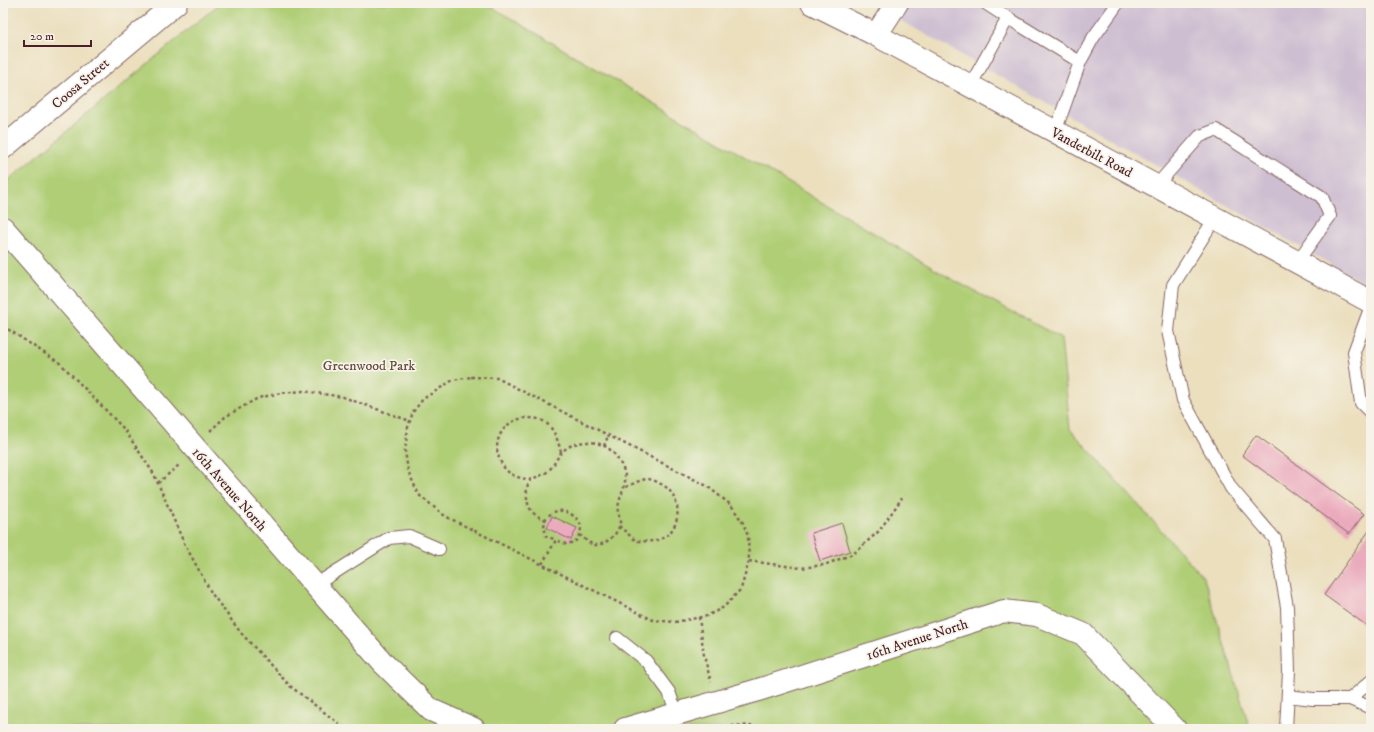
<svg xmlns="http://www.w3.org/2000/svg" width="1374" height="732" font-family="'IM FELL DW Pica',serif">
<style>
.industrial{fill:#cebed1}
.green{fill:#afce75;stroke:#7c7650}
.building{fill:#ebabbe}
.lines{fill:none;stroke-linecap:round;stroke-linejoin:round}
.lane-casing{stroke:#82625e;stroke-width:14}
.street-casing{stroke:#82625e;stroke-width:24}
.secondary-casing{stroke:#82625e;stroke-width:24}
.path{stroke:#82625e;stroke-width:2.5;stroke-dasharray:3 3;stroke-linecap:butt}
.lane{stroke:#fff;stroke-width:12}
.street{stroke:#fff;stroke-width:22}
.secondary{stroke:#fff;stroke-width:22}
.labels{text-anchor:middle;stroke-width:3.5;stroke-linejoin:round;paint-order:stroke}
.street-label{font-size:14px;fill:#4a1f2b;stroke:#f7f3e8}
.park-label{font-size:14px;fill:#634b3e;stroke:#f7f3e8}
</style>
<rect width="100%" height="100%" fill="#f7f3e8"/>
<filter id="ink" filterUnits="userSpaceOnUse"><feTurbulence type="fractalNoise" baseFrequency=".025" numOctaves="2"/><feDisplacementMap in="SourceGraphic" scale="8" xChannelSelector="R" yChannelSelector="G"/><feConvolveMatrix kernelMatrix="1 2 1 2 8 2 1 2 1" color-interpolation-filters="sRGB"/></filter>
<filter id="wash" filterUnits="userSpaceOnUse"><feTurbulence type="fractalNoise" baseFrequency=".012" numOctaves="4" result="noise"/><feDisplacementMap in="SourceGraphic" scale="16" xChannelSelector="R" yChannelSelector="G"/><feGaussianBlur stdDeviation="0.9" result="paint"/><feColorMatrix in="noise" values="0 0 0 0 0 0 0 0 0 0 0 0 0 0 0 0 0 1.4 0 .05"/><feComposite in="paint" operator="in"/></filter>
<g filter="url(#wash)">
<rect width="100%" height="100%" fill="#ebdfbe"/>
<!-- industrial -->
<path class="industrial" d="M870,3h501v284z"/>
<!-- green -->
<path class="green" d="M220,3h265l463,274 113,61 9,91 134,149 46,151h-1247v-544z"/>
<g id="blocks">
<!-- building -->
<g class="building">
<path d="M1256,435l108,79 -15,20 -107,-79z"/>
<path d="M552,516l25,12 -6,12 -24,-12z"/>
<path d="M842,523l8,28 -30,10 -9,-28z"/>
<path d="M1371,528v99l-1,1 -46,-33z"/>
</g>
</g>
</g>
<g filter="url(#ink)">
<use href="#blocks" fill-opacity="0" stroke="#82625e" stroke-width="1"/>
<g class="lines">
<defs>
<g id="lane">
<path d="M985,3l23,15 72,44 -25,70"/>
<path d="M1080,62l13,-24 25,-35"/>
<path d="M970,86l38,-68"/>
<path d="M1156,186l44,-50 16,-6 106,67 8,19 -33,46"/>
<path d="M1215,218l-42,67 -5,46 15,69 48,88 44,51 12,68 2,64 -3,58"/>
<path d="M1371,306l-17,46 7,51 10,10"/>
<path d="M315,585l74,-47 20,-2 30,13"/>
<path d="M617,638l29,23 23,31 8,22"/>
<path d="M1288,696l25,3h37l21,-18"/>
<path d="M1350,699l21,9"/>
</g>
<g id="street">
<path d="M876,35l21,-32"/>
<path d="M3,148l173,-145"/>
<path d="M3,228l381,436 47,46 43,19"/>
<path d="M625,729l133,-39 246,-79 33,4 46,19 92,95"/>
</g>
<path id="secondary" d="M812,3l64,32 495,267"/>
</defs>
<!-- lane casing -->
<use href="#lane" class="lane-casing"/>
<!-- street casing -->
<use href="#street" class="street-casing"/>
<!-- secondary casing -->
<use href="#secondary" class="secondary-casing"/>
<!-- path -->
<g class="path">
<path d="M3,326l58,38 63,65 30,45 30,69 28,51 29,39 49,53 56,43"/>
<path d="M471,377l26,1 210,108 24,19 12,18 5,13 1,25 -8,28 -17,18 -17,9 -32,6 -22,-2 -208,-104 -26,-21 -11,-24 -3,-20 3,-24 5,-15 10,-13 30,-19z"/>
<path d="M210,431l15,-14 33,-19 23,-5 22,-2 40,6 67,24"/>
<path d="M604,446l4,-10"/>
<path d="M532,480c-15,-2 -26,-5 -32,-20 -9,-19 4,-40 25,-42 6,0 13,0 18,3 11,6 15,20 18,31"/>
<path d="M158,483l21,-18"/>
<path d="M546,520c-5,-2 -12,-5 -15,-10 -5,-6 -7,-26 1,-31 6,-3 10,-3 16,-8 6,-5 9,-14 14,-19 11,-12 33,-13 46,-4 8,6 19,23 17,33 -1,9 -6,18 -7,27 -1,5 2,9 2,14 0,11 -15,24 -25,23 -6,-1 -11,-7 -15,-10"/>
<path d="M619,526l17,15c8,0 15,1 22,-1 25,-8 26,-44 3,-56 -4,-2 -9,-5 -14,-5 -8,1 -16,6 -23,9"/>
<path d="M749,561l52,7 23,-3 29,-11 26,-23 23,-33"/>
<path d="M542,564l14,-24 10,4 9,-2c3,-4 6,-9 6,-15 -1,-9 -15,-18 -24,-16 -4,1 -8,4 -11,7l-2,8 2,10 10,4"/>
<path d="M699,617l5,39 7,26"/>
<path d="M720,729c16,-6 34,-3 51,0"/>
</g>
<!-- lane -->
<use href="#lane" class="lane"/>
<!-- street -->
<use href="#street" class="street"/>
<!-- secondary -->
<use href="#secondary" class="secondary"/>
</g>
</g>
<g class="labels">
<!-- street labels -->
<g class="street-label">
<text transform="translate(80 83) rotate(-40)" y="5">Coosa Street</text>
<text transform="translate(1092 152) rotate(28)" y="5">Vanderbilt Road</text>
<text transform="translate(230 489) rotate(49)" y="5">16th Avenue North</text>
<text transform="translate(917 639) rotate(-18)" y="5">16th Avenue North</text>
</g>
<!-- park labels -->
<g class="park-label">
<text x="369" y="370">Greenwood Park</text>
</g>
</g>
<!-- margin -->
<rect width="1374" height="732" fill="none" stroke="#f7f3e8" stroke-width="16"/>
<!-- scale -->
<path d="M24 40v6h67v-6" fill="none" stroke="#4a1f2b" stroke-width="2"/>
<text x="30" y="40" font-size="12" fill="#4a1f2b" stroke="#f7f3e8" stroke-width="3" paint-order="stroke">20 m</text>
</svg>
